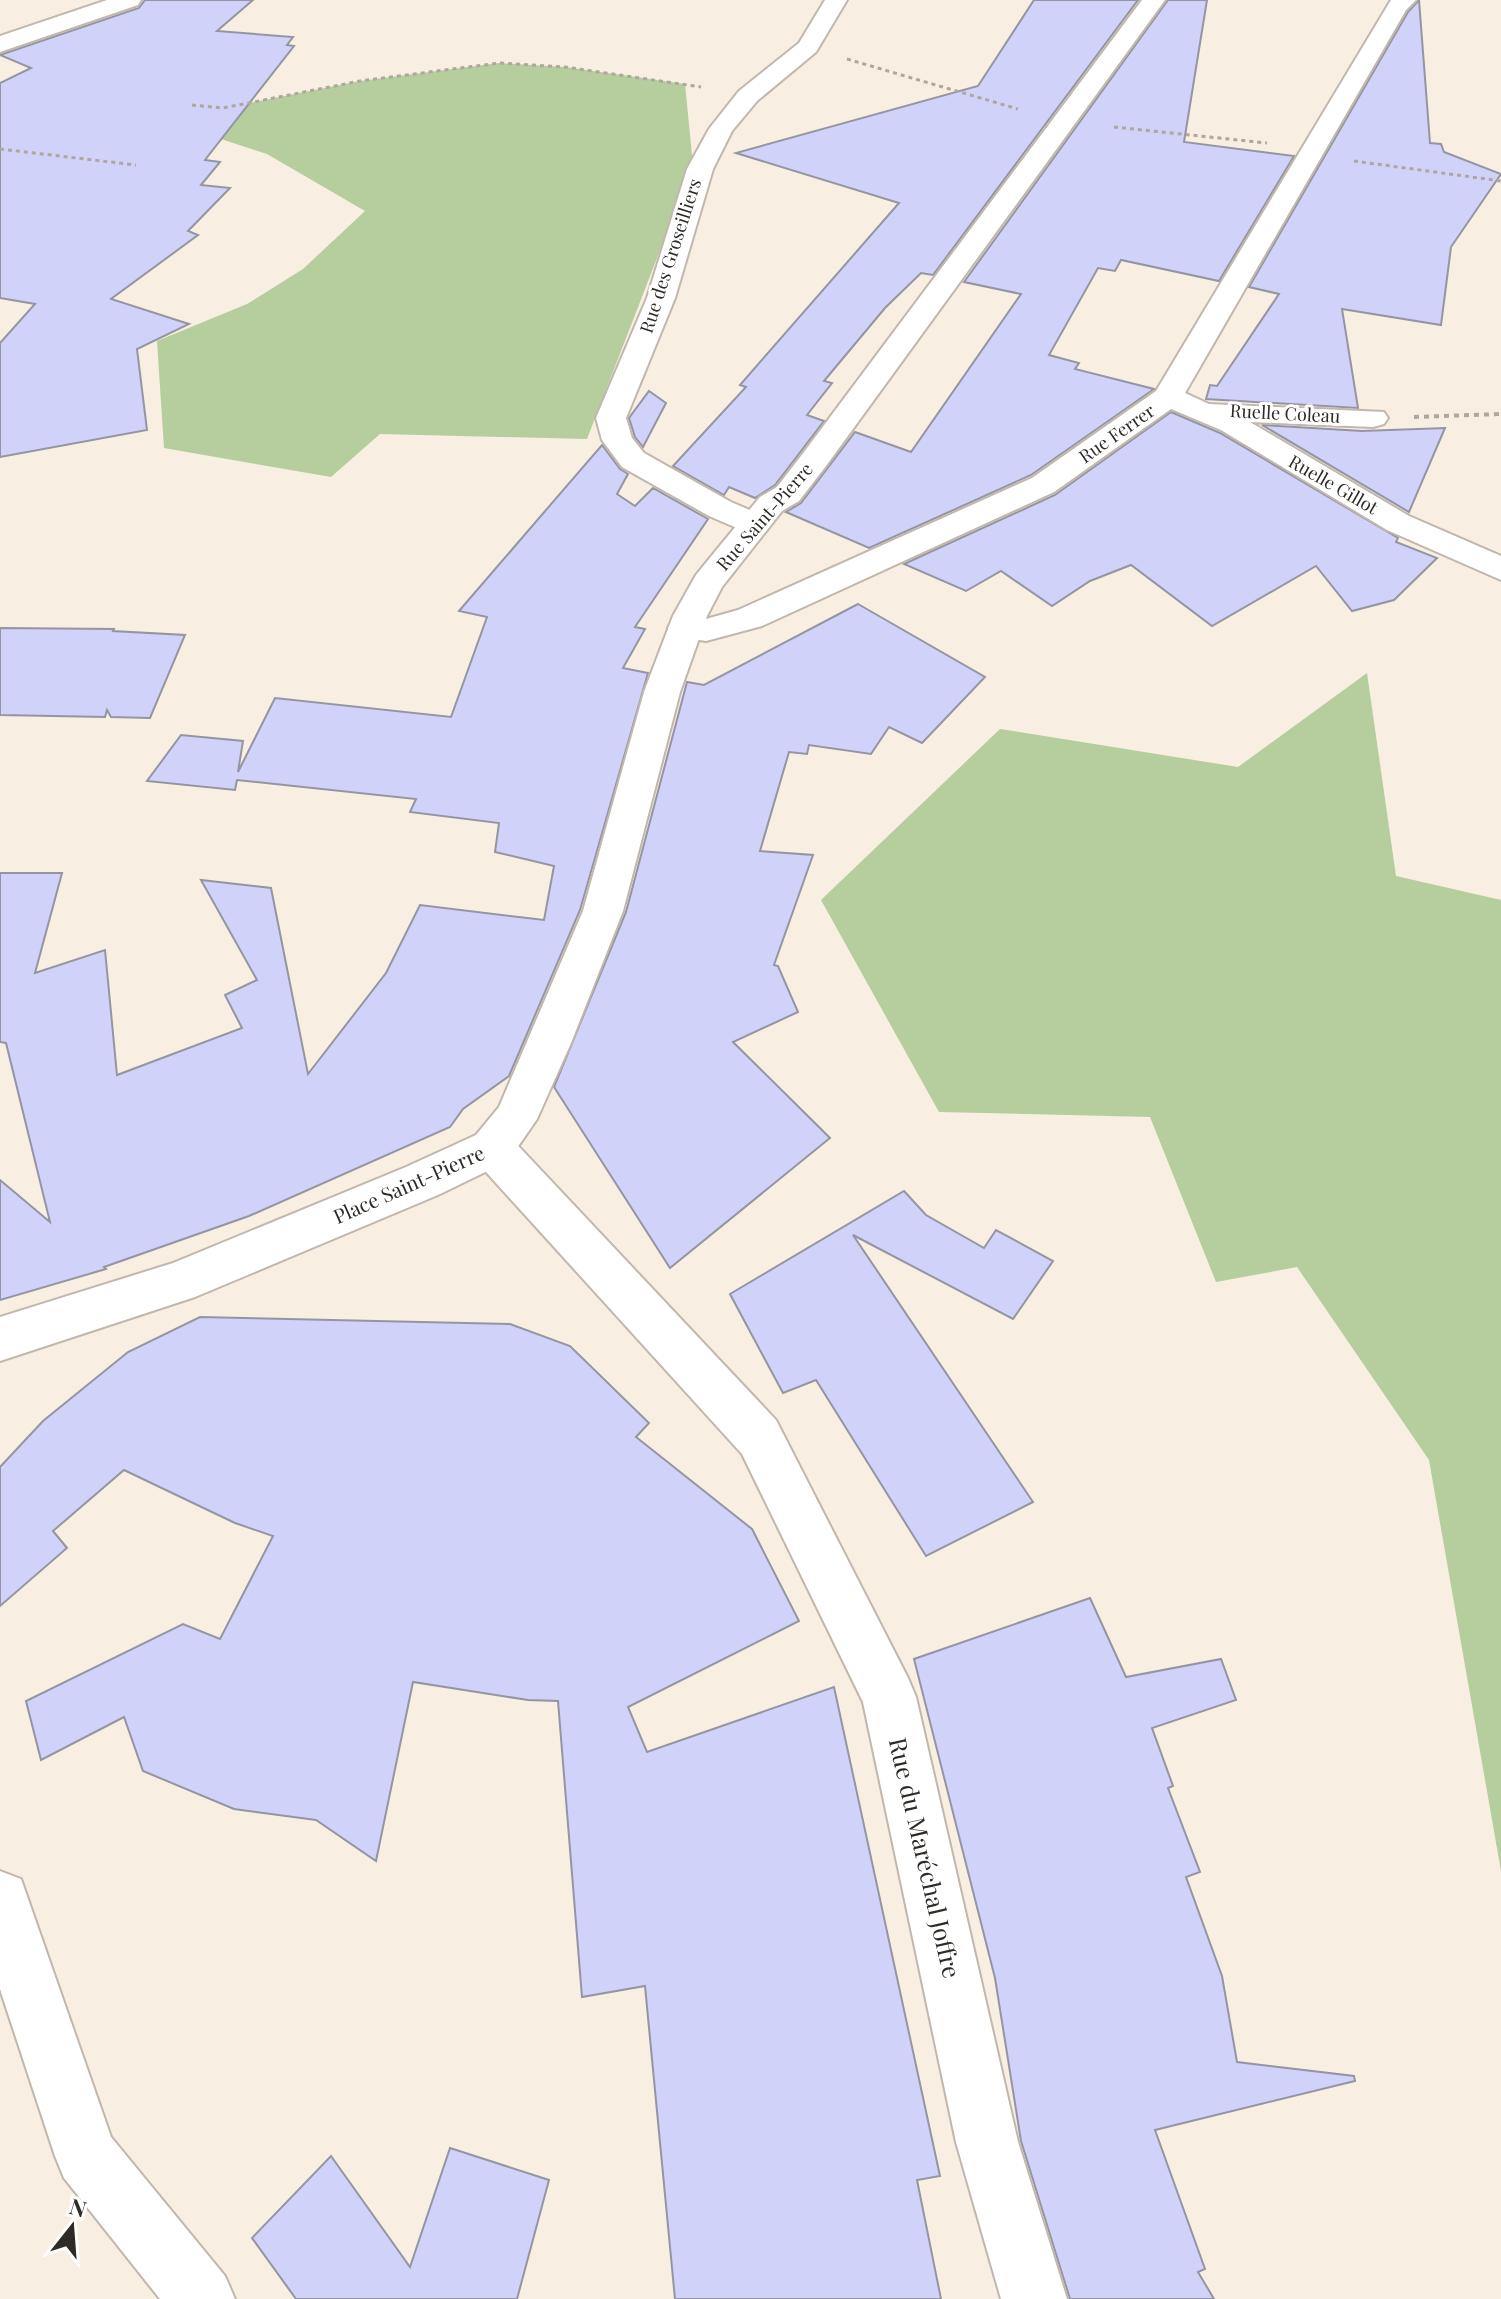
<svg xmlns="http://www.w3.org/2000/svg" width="1501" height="2299" font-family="'Playfair Display',serif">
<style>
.green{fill:#b6cd9e}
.building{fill:#d0d2fa;stroke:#9495a2;stroke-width:2}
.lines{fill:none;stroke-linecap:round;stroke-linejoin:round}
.minor-casing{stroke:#c1b7ac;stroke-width:4}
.tertiary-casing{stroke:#c1b7ac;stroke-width:4}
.path-far1{stroke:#afa79e;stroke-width:3;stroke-dasharray:4 4;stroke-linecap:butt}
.path{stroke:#afa79e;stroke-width:4;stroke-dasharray:5 5;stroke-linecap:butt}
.minor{fill:#fff;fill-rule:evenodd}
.tertiary{fill:#fff;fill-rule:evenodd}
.labels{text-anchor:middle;stroke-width:6;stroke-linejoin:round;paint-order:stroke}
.far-street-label{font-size:18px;fill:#2e2a26;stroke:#fff}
.street-label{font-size:20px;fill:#2e2a26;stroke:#fff}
.near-street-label{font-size:24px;fill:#2e2a26;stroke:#fff}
</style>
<rect width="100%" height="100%" fill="#f8eee2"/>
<!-- green -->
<g class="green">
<path d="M499,63l66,4 120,17 8,81 -106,274 -207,-5 -49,43 -167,-29 -7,-107 90,-37 56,-35 62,-58 -98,-57 -46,-15 2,-31 137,-27z"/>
<path d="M1367,673l29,203 105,24v971l-72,-411 -132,-193 -81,15 -66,-165 -211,-5 -118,-212 179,-171 238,38z"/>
</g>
<!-- building -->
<g class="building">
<path d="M145,0h108l-36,31 76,6 -6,8 7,1 -89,114 15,2 -19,23 29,3 -42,43 10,4 -87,64 78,25 -52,25 10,81 -147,27v-114l35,-39 -35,-6v-215l31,-15 -31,-13 139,-47z"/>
<path d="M1034,0h104l-205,275 -12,-2 -36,35 -61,73 8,2 -25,32 17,6 -49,64 -20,13 -26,-11 -5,8 -51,-29 73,-79 -6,-2 159,-182 -163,-50 242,-67z"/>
<path d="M1168,0h39l-23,142 110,14 -75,125 -98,-21 -6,11 -17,-3 -49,87 30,8 -4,6 79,20 -123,86 -162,73 -83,-36 15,-9 54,-71 56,20 110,-158 -57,-12z"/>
<path d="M1419,0l11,143 11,1 3,8 57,22 -50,73 -10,78 -99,-16 16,99 -152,-9 4,-14 7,1 62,-92 -30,-7 159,-275z"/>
<path d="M649,391l17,12 -23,44 -8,-10 -6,-19z"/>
<path d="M1171,412l49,21 178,105 -2,4 41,16 -43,42 -42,11 -36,-45 -104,60 -81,-61 -41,16 -38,25 -51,-35 -35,20 -62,-27 151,-69z"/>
<path d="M1262,425l100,6 83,-3 -36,84z"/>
<path d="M602,445l18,24 8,5 -11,20 18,12 18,-18 55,31 -73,108 10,2 -22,39 25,5 -68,237 -71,166 -46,33 -13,18 -201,89 -145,51 2,2 -106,31v-120l50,42 -44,-179 -6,-1v-169h62l-27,100 70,-23 12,125 125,-47 -17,-33 32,-15 -56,-100 70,8 37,186 78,-101 34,-68 124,15 10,-54 -59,-14 4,-29 -89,-11 6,-13 -179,-19 -2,10 -88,-9 34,-46 62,6 -5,31 37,-74 176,19 36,-100 -28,-6z"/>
<path d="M858,604l127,73 -63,66 -33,-16 -18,27 -62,-9 -2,9 -18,-2 -29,99 53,4 -39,110 4,1 20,46 -65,30 97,96 -160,130 -116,-181 72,-175 61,-230 17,3z"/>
<path d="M0,628l114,1 -1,2 72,4 -35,83 -39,-1 -4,-7 -2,7 -105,-2z"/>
<path d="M904,1191l22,24 58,33 12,-18 57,31 -40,58 -160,-84 180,267 -107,54 -110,-176 -33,13 -53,-99z"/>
<path d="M200,1317l310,7 60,22 79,77 -13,14 116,92 47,92 -171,86 19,45 187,-65 106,489 -23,4 24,119h-266l-30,-313 -63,11 -24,-296 -30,-1 -115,-18 -37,179 -60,-41 -82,-11 -91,-38 -19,-54 -83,43 -15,-59 157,-77 37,15 53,-103 -38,-13 -111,-53 -71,61 14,17 -67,58v-139l43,-46 85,-69z"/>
<path d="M1090,1598l36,79 95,-18 15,41 -84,28 21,58 -5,2 32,84 -14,5 36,99 15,86 117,14 1,5 -200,49 50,139 -7,3 16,27h-144l-49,-158 -26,-163 -81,-319z"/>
<path d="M450,2148l99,32 -32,119h-221l-44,-61 79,-82 79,111z"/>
</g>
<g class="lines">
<defs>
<g id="minor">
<path d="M107,0h34l-3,5 -138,47v-16z"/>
<path d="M825,0h22l-31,52 -59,49 -25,30 -19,38 -38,129 -49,120 6,20 12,15 87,49 35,15 5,7 -5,7 -11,3 -11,-3 -35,-15 -87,-49 -20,-27 -6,-22 51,-120 40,-129 22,-40 30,-38 60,-48z"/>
<path d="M1391,0h25l-10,10 -221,383 24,11 175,8 4,6 -4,6 -11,3 -123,-5 159,94 92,40v24l-114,-50 -166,-100 -50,-21 -117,83 -292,134 -56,15 -33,-5 -5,-8 5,-8 12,-3 21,2 32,-9 294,-132 124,-87z"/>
<path d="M492,1129l16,6 268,285 132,258 8,19 102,445 49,157h-66l-45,-157 -93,-440 -121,-248 -266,-293 -6,-13 6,-13z"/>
</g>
<g id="tertiary">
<path d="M1142,0h23l-339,466 -27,35 -17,10 -60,76 -15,29 -27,76 -57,219 -52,132 -34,76 -29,42 -70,34 -243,102 -195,64v-44l173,-54 233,-96 70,-32 23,-28 84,-196 61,-219 29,-76 23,-41 22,-27 42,-51 17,-10 27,-35z"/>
<path d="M0,1871l21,8 90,258 114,139 10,23h-75l-96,-121 -9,-22 -55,-167z"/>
</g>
</defs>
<!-- minor casing -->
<use href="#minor" class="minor-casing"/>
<!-- tertiary casing -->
<use href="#tertiary" class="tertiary-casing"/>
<!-- path-far1 -->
<g class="path-far1">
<path d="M847,59l171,50"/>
<path d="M192,105l31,3 137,-27 139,-18 66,4 136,20"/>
<path d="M1114,127l153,16"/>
<path d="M0,149l136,16"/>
<path d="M1354,161l147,20"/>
</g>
<!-- path -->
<path class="path" d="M1414,417l87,-3"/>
<!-- minor -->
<use href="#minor" class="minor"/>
<!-- tertiary -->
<use href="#tertiary" class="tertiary"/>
</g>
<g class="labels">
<!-- far-street labels -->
<g class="far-street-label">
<text transform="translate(671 256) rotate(-72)" y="6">Rue des Groseilliers</text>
<text transform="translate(1285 414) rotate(3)" y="6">Ruelle Coleau</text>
<text transform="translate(1117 434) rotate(-35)" y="6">Rue Ferrer</text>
<text transform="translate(1333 485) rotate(30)" y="6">Ruelle Gillot</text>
<text transform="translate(765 517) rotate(-49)" y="6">Rue Saint-Pierre</text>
</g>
<!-- street labels -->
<g class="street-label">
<text transform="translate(409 1185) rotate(-24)" y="7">Place Saint-Pierre</text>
</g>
<!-- near-street labels -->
<g class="near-street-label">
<text transform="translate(924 1858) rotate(77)" y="8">Rue du Maréchal Joffre</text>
</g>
</g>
<!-- north arrow -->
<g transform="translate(72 2227) rotate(17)" stroke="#ffffff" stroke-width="6" paint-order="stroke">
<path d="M0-6L14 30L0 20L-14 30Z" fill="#2e2a26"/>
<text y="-12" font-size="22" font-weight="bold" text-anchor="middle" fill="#2e2a26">N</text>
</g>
</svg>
